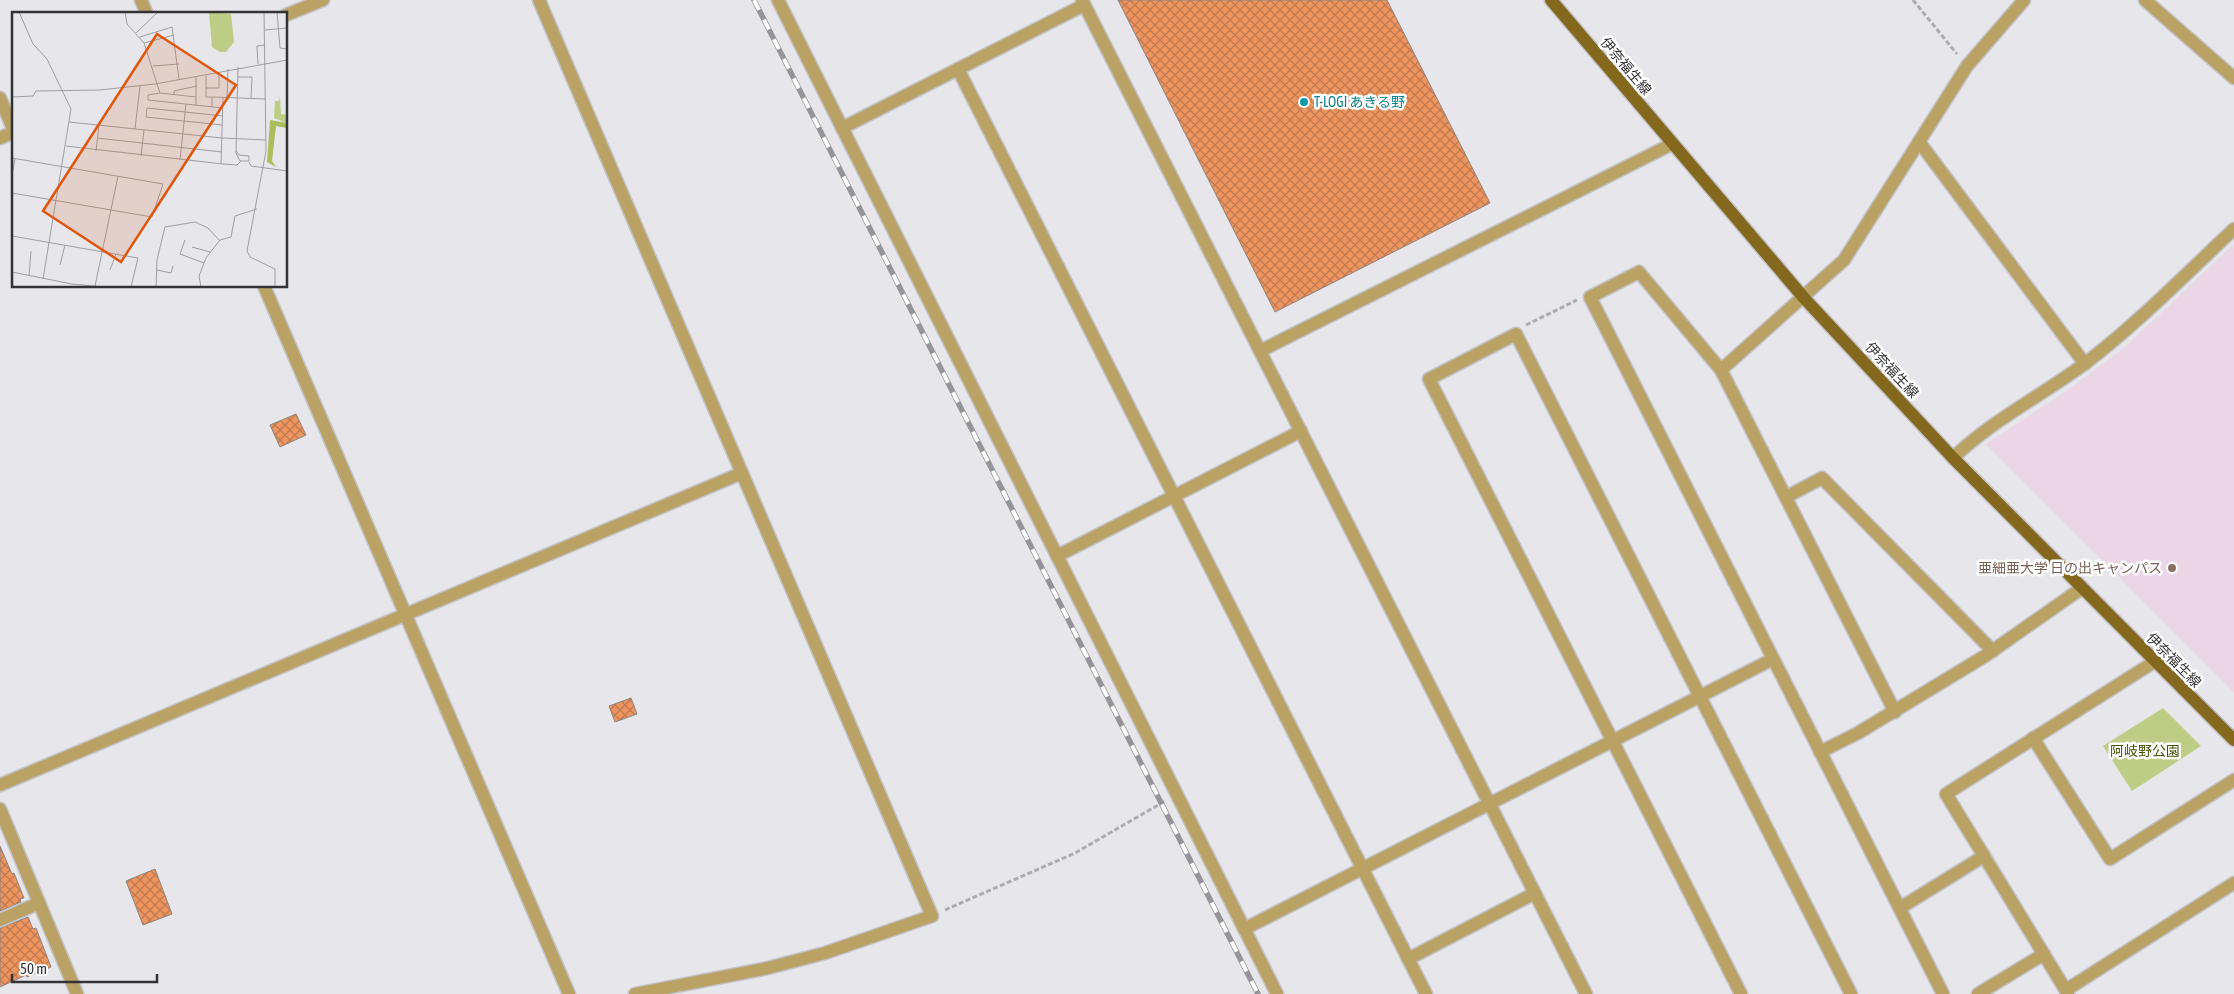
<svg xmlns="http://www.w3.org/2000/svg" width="2234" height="994" font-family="'Asap Condensed','Noto Sans JP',sans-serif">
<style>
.education{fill:#ead6e5}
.park{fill:#becd85}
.building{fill:url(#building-cross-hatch);stroke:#8b8683}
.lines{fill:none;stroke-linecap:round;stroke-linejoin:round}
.minor-casing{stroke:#c2c2c7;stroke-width:15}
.major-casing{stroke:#c2c2c7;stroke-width:15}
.path{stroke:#acacb0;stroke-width:3;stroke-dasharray:5 2.5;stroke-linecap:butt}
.minor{stroke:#baa164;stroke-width:12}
.major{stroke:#83681e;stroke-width:12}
.rail-casing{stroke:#959599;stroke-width:5.5}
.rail{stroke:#fff;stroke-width:4;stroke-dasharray:11;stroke-linecap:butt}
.culture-dot{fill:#0f9aa8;stroke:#fff;stroke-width:2}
.education-dot{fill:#8d6e63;stroke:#fff;stroke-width:2}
.labels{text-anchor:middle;stroke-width:5;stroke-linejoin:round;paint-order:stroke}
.street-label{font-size:14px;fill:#333335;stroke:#fff}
.culture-label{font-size:14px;fill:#0d838f;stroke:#fff;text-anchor:start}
.education-label{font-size:14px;fill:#785e54;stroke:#fff;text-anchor:end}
.park-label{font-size:14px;fill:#485306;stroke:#fff}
.inset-road{fill:none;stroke:#9e9ea2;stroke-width:1}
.view{fill:#df570e;fill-opacity:0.15;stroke:#df570e;stroke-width:2.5}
.inset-edge{fill:none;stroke:#333335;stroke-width:2.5}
</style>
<defs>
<pattern id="building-cross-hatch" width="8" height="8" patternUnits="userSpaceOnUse" patternTransform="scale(1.25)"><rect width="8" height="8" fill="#ed945f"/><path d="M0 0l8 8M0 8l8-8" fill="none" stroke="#c1794f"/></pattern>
</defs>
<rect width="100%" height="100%" fill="#e6e6eb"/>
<!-- education -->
<path class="education" d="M2234,244v448l-248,-248 79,-52 59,-44z"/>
<!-- park -->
<path class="park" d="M2163,708l38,38 -69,45 -29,-45z"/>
<!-- building -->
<g class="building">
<path d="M1118,0h269l103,203 -215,109z"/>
<path d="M296,414l10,21 -26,12 -10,-22z"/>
<path d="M631,698l6,16 -22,8 -6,-16z"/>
<path d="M0,846l12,28 2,-1 10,25 -4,1 1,3 -21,9z"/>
<path d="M155,869l17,45 -29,11 -17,-44z"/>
<path d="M28,917l5,12 3,-1 15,39 -24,10 -1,-2 -26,12v-59z"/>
</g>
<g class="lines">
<defs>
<g id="minor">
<path d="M141,0l6,14"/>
<path d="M539,0l393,916 -107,37 -57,15 -133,26"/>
<path d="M778,0l499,994"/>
<path d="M1082,0l504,994"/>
<path d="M2145,0l89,78"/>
<path d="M286,15l37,-15"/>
<path d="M958,69l468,925"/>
<path d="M0,98l14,33"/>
<path d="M842,128l242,-123"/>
<path d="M0,138l14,-6"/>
<path d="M1920,143l165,221"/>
<path d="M264,286l305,708"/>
<path d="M1260,351l412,-207"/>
<path d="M1721,370l123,-110 123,-194 57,-66"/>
<path d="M1953,458c39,-38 90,-63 134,-96 52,-40 99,-88 147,-133"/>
<path d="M1786,497l36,-19 171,173"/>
<path d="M1057,556l244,-125"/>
<path d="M1895,712l-174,-342 -82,-98 -49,25 353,697"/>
<path d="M2033,738l77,121 124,-79"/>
<path d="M1820,752l38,-19 127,-77 97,-68"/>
<path d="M0,785c248,-102 494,-210 742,-312"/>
<path d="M0,809l77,185"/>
<path d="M1984,856l-38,-62 208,-132"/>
<path d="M1900,908l84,-52 84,138"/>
<path d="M0,920l39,-17"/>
<path d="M1244,929l529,-270"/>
<path d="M1408,959l127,-66"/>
<path d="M2066,990l168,-107"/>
<path d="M1741,994l-312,-615 87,-45 335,660"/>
<path d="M1978,994l66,-40"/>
</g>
<path id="major" d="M1551,0l253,298 149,160 281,282"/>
</defs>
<!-- minor casing -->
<use href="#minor" class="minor-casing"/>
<!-- major casing -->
<use href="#major" class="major-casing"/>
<!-- path -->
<g class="path">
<path d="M1913,0l44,54"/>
<path d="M1526,325l51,-25"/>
<path d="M945,910l130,-57 90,-52"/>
</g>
<!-- minor -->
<use href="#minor" class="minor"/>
<!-- major -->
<use href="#major" class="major"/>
<defs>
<path id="rail" d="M754,0l504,994"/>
</defs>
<!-- rail casing -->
<use href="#rail" class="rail-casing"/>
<!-- rail -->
<use href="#rail" class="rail"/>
</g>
<!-- markers -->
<circle class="culture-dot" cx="1304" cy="102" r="5"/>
<circle class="education-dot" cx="2172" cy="568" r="5"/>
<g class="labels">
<!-- street labels -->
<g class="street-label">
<text transform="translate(1626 66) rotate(50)" y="5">伊奈福生線</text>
<text transform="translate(1892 370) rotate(47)" y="5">伊奈福生線</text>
<text transform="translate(2174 660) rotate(45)" y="5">伊奈福生線</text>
</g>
<!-- culture labels -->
<g class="culture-label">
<text x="1314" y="107">T-LOGI あきる野</text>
</g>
<!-- education labels -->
<g class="education-label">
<text x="2162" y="573">亜細亜大学 日の出キャンパス</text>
</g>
<!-- park labels -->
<g class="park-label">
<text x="2145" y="756">阿岐野公園</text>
</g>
</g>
<!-- overview -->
<g transform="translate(12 12)">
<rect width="275" height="275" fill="#e6e6eb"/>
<path d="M268,84l1,18 6,1v8l-13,-5 1,-17h4z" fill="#becd85"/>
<path d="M258,108l17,3v5l-11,-2 -4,35 4,6 -9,-5z" fill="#acbe5b"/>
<path d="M197,0l22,2 3,28 -8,10h-6l-8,-5z" fill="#becd85"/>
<path class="inset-road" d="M7,0l14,32 14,15 24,50 -28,170M113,0l2,12 17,19 16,50M252,0l2,139 -19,100 3,6 25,12v18M265,0l3,36 7,1M253,18l22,-2M124,21l22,-21M128,25l32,-10 7,52M132,31l30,-8M246,52l-1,-18 8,-1M141,54l26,-2M194,64v21h6M226,65h14l-1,22M194,76h13v-16M162,83v-4l23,-5M0,85l21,-1 3,-5 64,-1 55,-6 132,-24M184,85l-36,-4 -12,2v5l75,8M215,86l1,-29M184,93v-28M200,95v-10l54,2M57,110l153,16 44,2M210,113l-76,-8 1,-9 76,8M123,117l5,-43M85,126l125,14M54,134l157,18 14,1 4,-4M84,139l3,-26M224,139l3,4 10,1v5h-9l-4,-8v-2l2,-84M129,144l3,-26M0,146l151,26 -11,33 -140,-24M168,148l6,-56M237,150l2,4 36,5M209,152l2,-66M0,163l3,-16M0,224l126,22 -7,29M173,228l-5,14 24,9M180,235l18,5M48,253l5,-20M98,258l6,-16M145,258l14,3 2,-7M0,260l60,12 31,3M17,264l2,-25M83,274l23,-110M144,275l1,-27 8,-33 30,-5 13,6 12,13M189,275l-2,-11 7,-18 14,-18 11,-3 4,-21 22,-7"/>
<path class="view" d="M145,22l79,51 -115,177 -78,-51z"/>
<rect width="275" height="275" class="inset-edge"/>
</g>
<!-- scale -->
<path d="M12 974v8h145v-8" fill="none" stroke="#333335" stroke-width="2.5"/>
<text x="20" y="974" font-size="15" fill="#333335" stroke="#ffffff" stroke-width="4" paint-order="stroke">50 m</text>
</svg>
